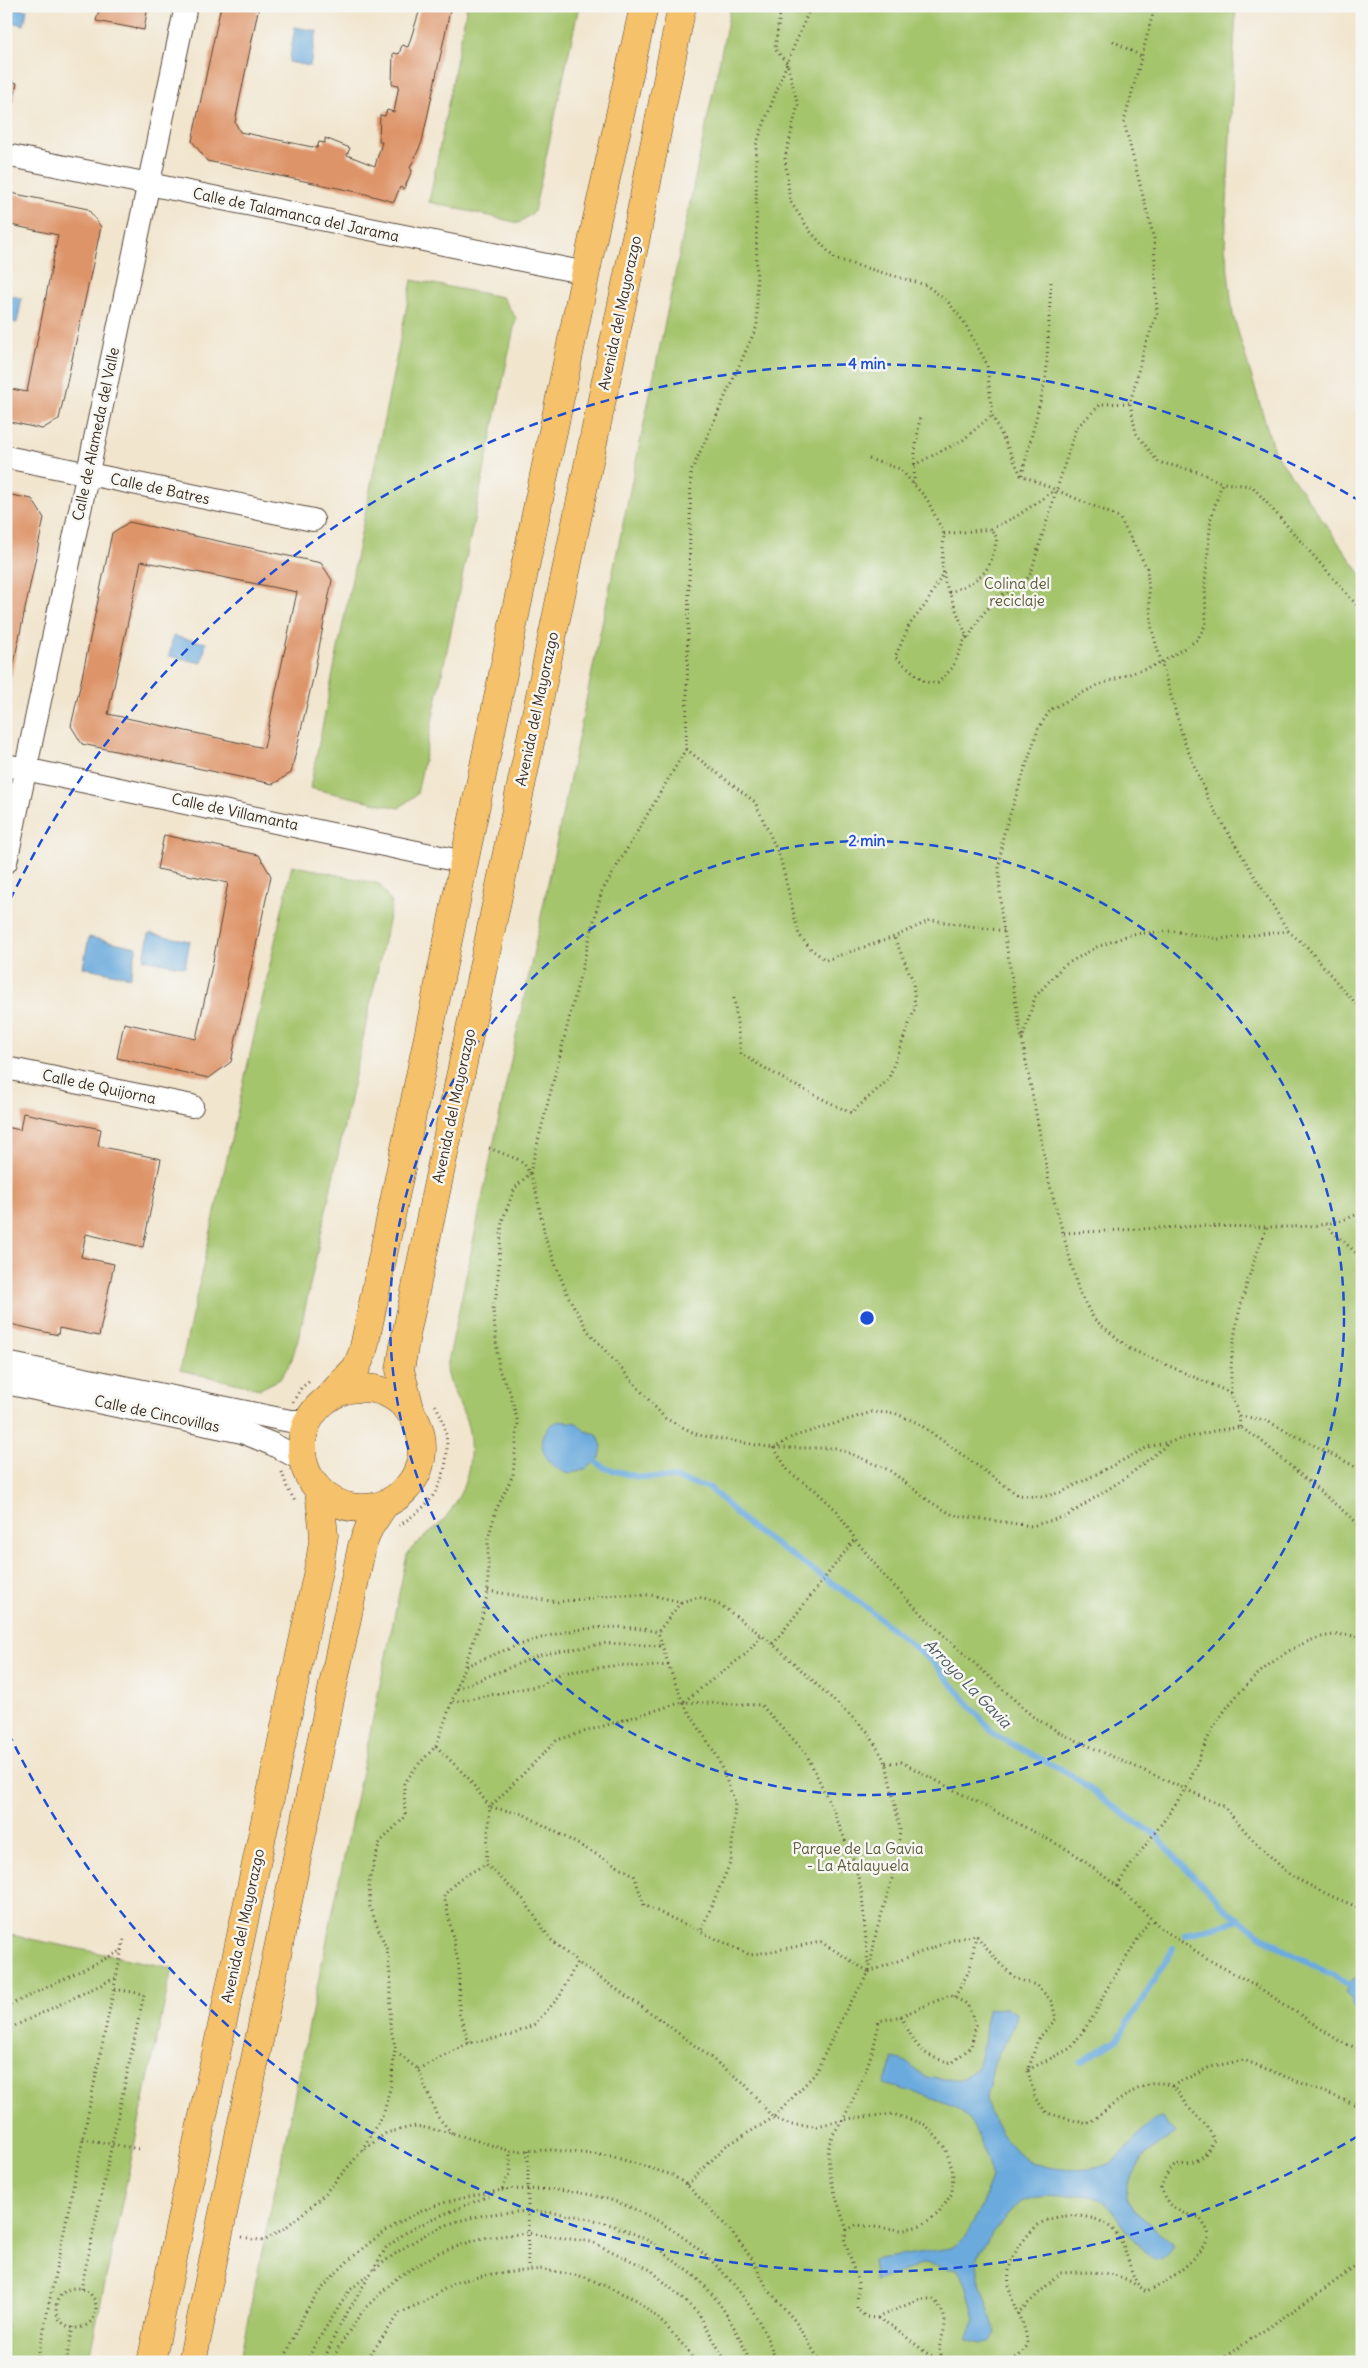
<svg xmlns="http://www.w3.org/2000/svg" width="1368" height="2368" font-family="Delius,sans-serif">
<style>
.green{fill:#a5c56d;stroke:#707846}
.water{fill:#6aaadd;stroke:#526a7e}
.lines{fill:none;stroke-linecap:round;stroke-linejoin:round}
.stream{stroke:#6aaadd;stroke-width:6}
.building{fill:#de9469;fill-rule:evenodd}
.minor-casing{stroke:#564638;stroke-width:24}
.primary-casing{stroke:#564638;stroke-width:29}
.path{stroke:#564638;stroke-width:3;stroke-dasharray:1 4;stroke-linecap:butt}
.minor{stroke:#fff;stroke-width:22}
.primary{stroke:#f5c16b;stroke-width:28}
.ring{fill:none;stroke:#1d4ed8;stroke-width:2.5;stroke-dasharray:9 6}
.labels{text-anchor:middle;stroke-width:5;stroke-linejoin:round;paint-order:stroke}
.street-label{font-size:15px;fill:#3b2a1e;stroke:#f6f6f2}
.park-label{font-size:15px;fill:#5b5836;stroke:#f6f6f2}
.water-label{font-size:16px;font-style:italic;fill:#4b5761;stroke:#f6f6f2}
.centre{fill:#1d4ed8;stroke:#f6f6f2;stroke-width:2.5}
.ring-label{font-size:15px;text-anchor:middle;font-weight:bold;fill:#1d4ed8;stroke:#f6f6f2;stroke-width:5;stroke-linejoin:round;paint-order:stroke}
</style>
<rect width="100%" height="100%" fill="#f6f6f2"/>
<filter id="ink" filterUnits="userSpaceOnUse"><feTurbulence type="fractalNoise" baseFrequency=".02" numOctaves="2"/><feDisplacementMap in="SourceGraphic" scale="10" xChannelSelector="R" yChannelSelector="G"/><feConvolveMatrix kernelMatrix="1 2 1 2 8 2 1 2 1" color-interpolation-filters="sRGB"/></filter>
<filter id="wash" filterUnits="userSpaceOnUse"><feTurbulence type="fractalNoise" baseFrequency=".0096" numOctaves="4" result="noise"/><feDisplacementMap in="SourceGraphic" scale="20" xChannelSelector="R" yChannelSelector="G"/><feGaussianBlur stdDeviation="1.12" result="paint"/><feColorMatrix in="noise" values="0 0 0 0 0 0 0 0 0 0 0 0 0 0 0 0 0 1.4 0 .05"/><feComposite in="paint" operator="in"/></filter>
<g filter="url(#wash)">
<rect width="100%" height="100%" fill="#f1e5ce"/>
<!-- green -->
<g class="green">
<path d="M467,6h112l-45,206 -15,11 -90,-21z"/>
<path d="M731,6h505l-11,240 8,69 41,136 88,125v1786h-1123l168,-807c9,-14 19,-18 31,-29 25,-25 38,-64 30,-99 -5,-22 -20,-39 -21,-60z"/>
<path d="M412,280l90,17 14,21 -99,476 -18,14 -89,-20z"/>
<path d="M292,865l87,19 13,19 -92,429 -9,30 -11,17 -20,10 -80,-19z"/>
<path d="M6,1934l166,34 -84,394h-82z"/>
</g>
<!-- water -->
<g class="water">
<path d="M6,6l21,4 -3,15 -18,-4z"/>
<path d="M295,27l22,4 -7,35 -21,-4z"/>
<path d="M6,295l16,3 -5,25 -11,-2z"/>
<path d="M173,636l33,7 -4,20 -33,-7z"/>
<path d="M149,933l41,8 -5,26 -41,-8z"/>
<path d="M89,937l48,10 -7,30 -47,-10z"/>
<path d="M559,1421l18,2 8,8 12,3 5,12 -2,12c-6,4 -12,11 -20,13 -30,11 -56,-36 -21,-50z"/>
<path d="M1362,1975v39l-6,-3 -5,-13 -6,-6 8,-13z"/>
<path d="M1006,2008l10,5c-2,22 -14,30 -21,48 -3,7 -4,15 -5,22 -1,5 -4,11 -4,15 2,19 27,56 45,64 21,8 53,11 75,3 20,-8 41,-48 56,-48l14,16 -29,20 -20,30v15l9,14 37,32c-4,6 -8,15 -16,16 -13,2 -41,-50 -54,-59 -18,-12 -58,-3 -80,-1 -12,13 -40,40 -45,58 -4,14 13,59 18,75l-4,8 -12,3 -13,-4 8,-20 -9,-36 -8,-15 -34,-5 -49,17 -3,-21 79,-12c22,-12 31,-47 41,-70 -6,-20 -12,-44 -25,-61 -11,-16 -64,-27 -83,-33l9,-26c16,3 15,7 27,15 11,8 30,6 43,6l14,-11 8,-30 2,-29z"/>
</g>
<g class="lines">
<!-- stream -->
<g class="stream">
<path d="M589,1457l16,11 33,9 36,1 36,10 40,39 111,76 73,60 61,72 76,40 57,42 29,18 17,21 57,58 53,36 78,41"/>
<path d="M1185,1935l54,-15"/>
<path d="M1081,2062l37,-23 55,-90"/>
</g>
</g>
<g id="blocks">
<!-- building -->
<g class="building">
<path d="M100,6h48l-4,24 -48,-9z"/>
<path d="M221,6h38l-24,116 5,10 77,16 2,-6 6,1v-5l25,10 -3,7 28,11 7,-24h-3l1,-27 5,1 2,-6 7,2 5,-27 -7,-1 1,-31 6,1 3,-9 6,2 13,-41h30l-29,136 -12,26 2,2 -8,19 -4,-2 -6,15 -32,-9 -155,-32 -15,-20z"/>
<path d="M357,6h28l-1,4 -28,-1z"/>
<path d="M6,80l11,3 -7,35 -4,-1z"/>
<path d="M6,192l82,17 13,18 -42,192 -17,10 -36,-8v-33l21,4 31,-157 -52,-11z"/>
<path d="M6,494l26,5 12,19 -37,178z"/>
<path d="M129,522l192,41 11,17 -18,94 -23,99 -18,11 -191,-40 -11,-18 10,-44 31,-149zM141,561l156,31 -33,156 -156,-34z"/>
<path d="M164,835l95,20 12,21 -40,186 -22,16 -92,-20 7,-35 72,16 17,-78 15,-78 -71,-14z"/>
<path d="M23,1113l78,16 -3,17 63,13 -18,88 -57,-13 -5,23 33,7 -15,72 -40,-8 -1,7 -52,-12v-196l14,3z"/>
</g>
</g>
</g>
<g filter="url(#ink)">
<use href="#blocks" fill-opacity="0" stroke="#564638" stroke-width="1"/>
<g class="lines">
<defs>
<g id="minor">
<path d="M6,155l580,118"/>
<path d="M6,457l307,63"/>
<path d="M6,765l458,97"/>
<path d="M6,862l180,-856"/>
<path d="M6,1068l186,38"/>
<path d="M6,1363l284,58h17"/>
<path d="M6,1383l236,49 30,12 30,16"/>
</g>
<g id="primary">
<circle cx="362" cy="1448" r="60"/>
<path d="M329,1397l27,-29 7,-16 232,-1124 49,-222"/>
<path d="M411,1412l-11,-42 6,-35 230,-1098 46,-231"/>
<path d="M151,2362l169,-801 4,-26 -5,-45"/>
<path d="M192,2362l170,-816 7,-18 15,-23"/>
</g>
</defs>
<!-- minor casing -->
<use href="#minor" class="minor-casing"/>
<!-- primary casing -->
<use href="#primary" class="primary-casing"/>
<!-- path -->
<g class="path">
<path d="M781,6l-6,43 12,14 24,-57"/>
<path d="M1153,6l1,4 -30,112 30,117 3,74 -13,36 -14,54 6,30 22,29 41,10 23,11"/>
<path d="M1113,41l28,15"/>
<path d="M869,459l31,10 27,30 17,35 -2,28 3,20 23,58c6,-16 17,-30 30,-42 10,-9 24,-11 32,-23l46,-147 25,-24 29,-1"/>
<path d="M914,465l49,-25 29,-25"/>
<path d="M1022,475l24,-97 5,-96"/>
<path d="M914,484l1,-32 5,-35"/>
<path d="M991,529l26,-13 38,-26"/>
<path d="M944,534l47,-5 6,9c-8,38 -14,39 -48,55"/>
<path d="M944,572l-18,32 -16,20 -15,33 30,25 13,1 15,-16 13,-31"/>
<path d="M686,749l69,53 25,55 19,78 13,15 14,10 68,-23 37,-17 73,11"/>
<path d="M734,998l7,56 51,30 59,29 37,-33 27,-72 -2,-27 -19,-44"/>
<path d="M1022,1040l13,-43 28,-31 34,-19 35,-13 41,-3 46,8 69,-8 19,16 44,52 11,8"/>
<path d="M489,1148l28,11 7,5 6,9 5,14 11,53 22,56 20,35 77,87 33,17 76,13h63l52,22 43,33 21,12 79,11 35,-10 61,-40 41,-33"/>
<path d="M1325,1225l37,33"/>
<path d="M1064,1233l135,-7 68,1"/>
<path d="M1231,1393l-101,-44 -36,-30 -15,-27 -30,-110 -27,-142 -21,-127 -2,-46 4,-31 35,-107 13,-20 47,-24 63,-22 36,-23 9,-16 -1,-41 6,-65 11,-35 30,3 110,125"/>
<path d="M293,1402l8,-14 10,-8"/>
<path d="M1240,1416l25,4 97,50"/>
<path d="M1240,1427c0,-14 -8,-24 -9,-36 -2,-59 15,-110 36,-164 34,0 63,1 95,-15"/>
<path d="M282,1472l5,15 9,16"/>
<path d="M399,1526c10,-8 22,-15 30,-25 22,-27 24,-69 5,-98"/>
<path d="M1362,1527l-103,-88 -19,-12 -26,4 -66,16 -86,45 -20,5 -24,-2 -100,-72 -24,-10 -22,-1 -80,25 -18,11 15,24 26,18 22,21 18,28 30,38 51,51 96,88 30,18 161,72 31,35 37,35 40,20 31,13"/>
<path d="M488,1591l69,11 58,-7h36l30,7 18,-5 23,9 51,38 95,88 18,31 14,66 -3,33 -21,71 -7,39 -24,40 -30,62 -42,44 -29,-35 -83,-63 -84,-58"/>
<path d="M761,1636l-15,18 -63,48 -126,38 -67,67 33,7 111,61 10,30 106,50 71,-13 48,30"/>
<path d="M773,1644l82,-105"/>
<path d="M668,1664l-10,-32 23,-30"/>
<path d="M466,1666c64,-27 122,-49 192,-34"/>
<path d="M457,1689l83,-34 67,-12 54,3"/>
<path d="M453,1702l89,-17 19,-12 58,-8 24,2 25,-2 15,37 78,3 45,48 28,59 22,56 6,26 6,72"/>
<path d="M683,1703l34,53 18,46 -4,59 -31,72"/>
<path d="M436,1746l32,32 22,29 -4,57"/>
<path d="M886,1763l15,-1 171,90 45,34 45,43 49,32 44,24 86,57 21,8"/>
<path d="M1117,1886c21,-34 48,-63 68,-97 12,-21 18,-45 31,-66 24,-37 73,-85 119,-88 9,-1 18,1 27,2"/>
<path d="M869,1972l84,-32 23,-5 23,28 18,16 19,6 9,9 7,8 4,17 -18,20 -10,32 7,27 12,15 40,11c20,-13 59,-52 84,-38 7,4 12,15 17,21 12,13 19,16 26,33 -4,7 -7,14 -15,19 -20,12 -27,-4 -38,29 9,20 16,25 38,29 4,7 11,13 9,21 -5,18 -46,49 -62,54 -21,-14 -14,-47 -36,-65 -13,-11 -37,-13 -52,-10 -16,3 -24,10 -34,23 -20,24 -19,46 -6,74 6,14 9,17 9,32l-8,10 -10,6"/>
<path d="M955,1997l15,-28 6,-34"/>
<path d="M6,2007l115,-56"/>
<path d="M6,2030l109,-52"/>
<path d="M418,2069l51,-26 43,-8 23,-11 25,-28 17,-34 -27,-23 -26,-39 -38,-36 -27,15 -15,16 15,71v47l10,30"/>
<path d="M1028,2070l43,-22 24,-34 10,-22 45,-73"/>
<path d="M1172,2086l38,-19 34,-7 110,44 8,1"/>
<path d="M452,2133l-15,-17 -19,-47 -21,-16 -7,-26 1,-44 -4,-33 -17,-43 -1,-26 11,-39 25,-25 -1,-33 12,-17 20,-21 46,-129 6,-26v-52l8,-29 17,-35 5,-52 -8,-31 -11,-22 -6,-61 4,-19 5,-69 13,-33 15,-15 71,-280 85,-144 5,-277 66,-146 -1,-181 31,-82 11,42 -13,53 5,43 20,30 25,28 91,26 22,17 16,20 23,42 5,51 29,60 98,42 28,51 5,62 32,111 26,62 78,128"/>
<path d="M83,2139l56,10"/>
<path d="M362,2150l22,-38 7,-27 4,-37"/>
<path d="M528,2150v120"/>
<path d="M687,2185l39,-39 47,-28 18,7 26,1 36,-8 40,-4 33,11 19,22 8,25 -1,21 -13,20 -19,13 -19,4 -45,-5 -9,5 -3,8 14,45 -1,26 9,8 11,1 43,-19h13c27,29 -2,38 9,63"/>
<path d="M502,2190c34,-2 69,-1 102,8 76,22 149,87 172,164"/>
<path d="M847,2230c-8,-24 -24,-64 -17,-89 3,-9 12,-18 16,-27 15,-31 28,-59 33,-93l22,-5c15,30 17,39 51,47l19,-16 5,-22 -9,-21 -17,-9 -49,21"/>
<path d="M242,2237l22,4 22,-14 32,-26 43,-49 25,-19 30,-7 36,7 58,18"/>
<path d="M375,2269c23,-18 48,-36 77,-46 63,-20 137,-13 195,17 11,6 21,16 30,23 7,5 15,10 21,16 24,23 40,53 52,83"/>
<circle cx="76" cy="2308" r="20"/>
<path d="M81,2289l63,-295 -30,-5"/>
<path d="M1017,2314l43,-41c27,-1 55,-4 77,13"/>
<path d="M878,2318l17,10 43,34"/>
<path d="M37,2362l87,-423"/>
<path d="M66,2362l7,-35"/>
<path d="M283,2362c10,-24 20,-51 37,-71 27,-33 65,-64 104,-81 25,-11 52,-14 78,-20l8,-18v-21l44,-1 57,6 61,19 15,10 44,46 21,28 15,29 28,33 21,34 7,7"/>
<path d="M308,2362l5,-14 36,-57 21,-18"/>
<path d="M323,2362l15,-34 48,-80 19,-15 27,-14 64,-26"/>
<path d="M333,2362l5,-14 26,-39 34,-32 40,-24 44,-15 46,-5 64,9 59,28 48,44 27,48"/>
<path d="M365,2362l35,-49 25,-12 31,-19 36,-8 51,-5 42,8 54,24 28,26 23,26 3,9"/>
<path d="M1217,2362l104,-70 41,-30"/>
</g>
<!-- minor -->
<use href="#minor" class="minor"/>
<!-- primary -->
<use href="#primary" class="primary"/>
</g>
</g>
<!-- distance rings -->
<g class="ring">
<circle cx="867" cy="1318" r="477"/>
<path d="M1358 2136A954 954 0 0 1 10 1736M10 900A954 954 0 0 1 1358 500"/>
</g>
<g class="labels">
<!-- street labels -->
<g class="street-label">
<text transform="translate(296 215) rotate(12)" y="5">Calle de Talamanca del Jarama</text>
<text transform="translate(620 313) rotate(-78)" y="5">Avenida del Mayorazgo</text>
<text transform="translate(96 434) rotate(-78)" y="5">Calle de Alameda del Valle</text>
<text transform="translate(160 489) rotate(12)" y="5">Calle de Batres</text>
<text transform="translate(537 709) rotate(-78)" y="5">Avenida del Mayorazgo</text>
<text transform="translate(235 812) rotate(12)" y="5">Calle de Villamanta</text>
<text transform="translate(99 1087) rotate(12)" y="5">Calle de Quijorna</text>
<text transform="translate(454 1106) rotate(-78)" y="5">Avenida del Mayorazgo</text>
<text transform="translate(157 1414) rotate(12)" y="5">Calle de Cincovillas</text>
<text transform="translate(243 1926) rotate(-78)" y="5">Avenida del Mayorazgo</text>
</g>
<!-- park labels -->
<g class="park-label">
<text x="1017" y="589">Colina del<tspan x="1017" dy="17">reciclaje</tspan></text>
<text x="858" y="1854">Parque de La Gavia<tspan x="858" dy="17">- La Atalayuela</tspan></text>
</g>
<!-- water labels -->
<g class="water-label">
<text transform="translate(968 1683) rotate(46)" y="6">Arroyo La Gavia</text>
</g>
</g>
<circle cx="867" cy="1318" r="8" class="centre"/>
<g class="ring-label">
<text x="867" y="369">4 min</text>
<text x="867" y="846">2 min</text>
</g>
<!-- margin -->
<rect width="1368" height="2368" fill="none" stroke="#f6f6f2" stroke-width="25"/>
</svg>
